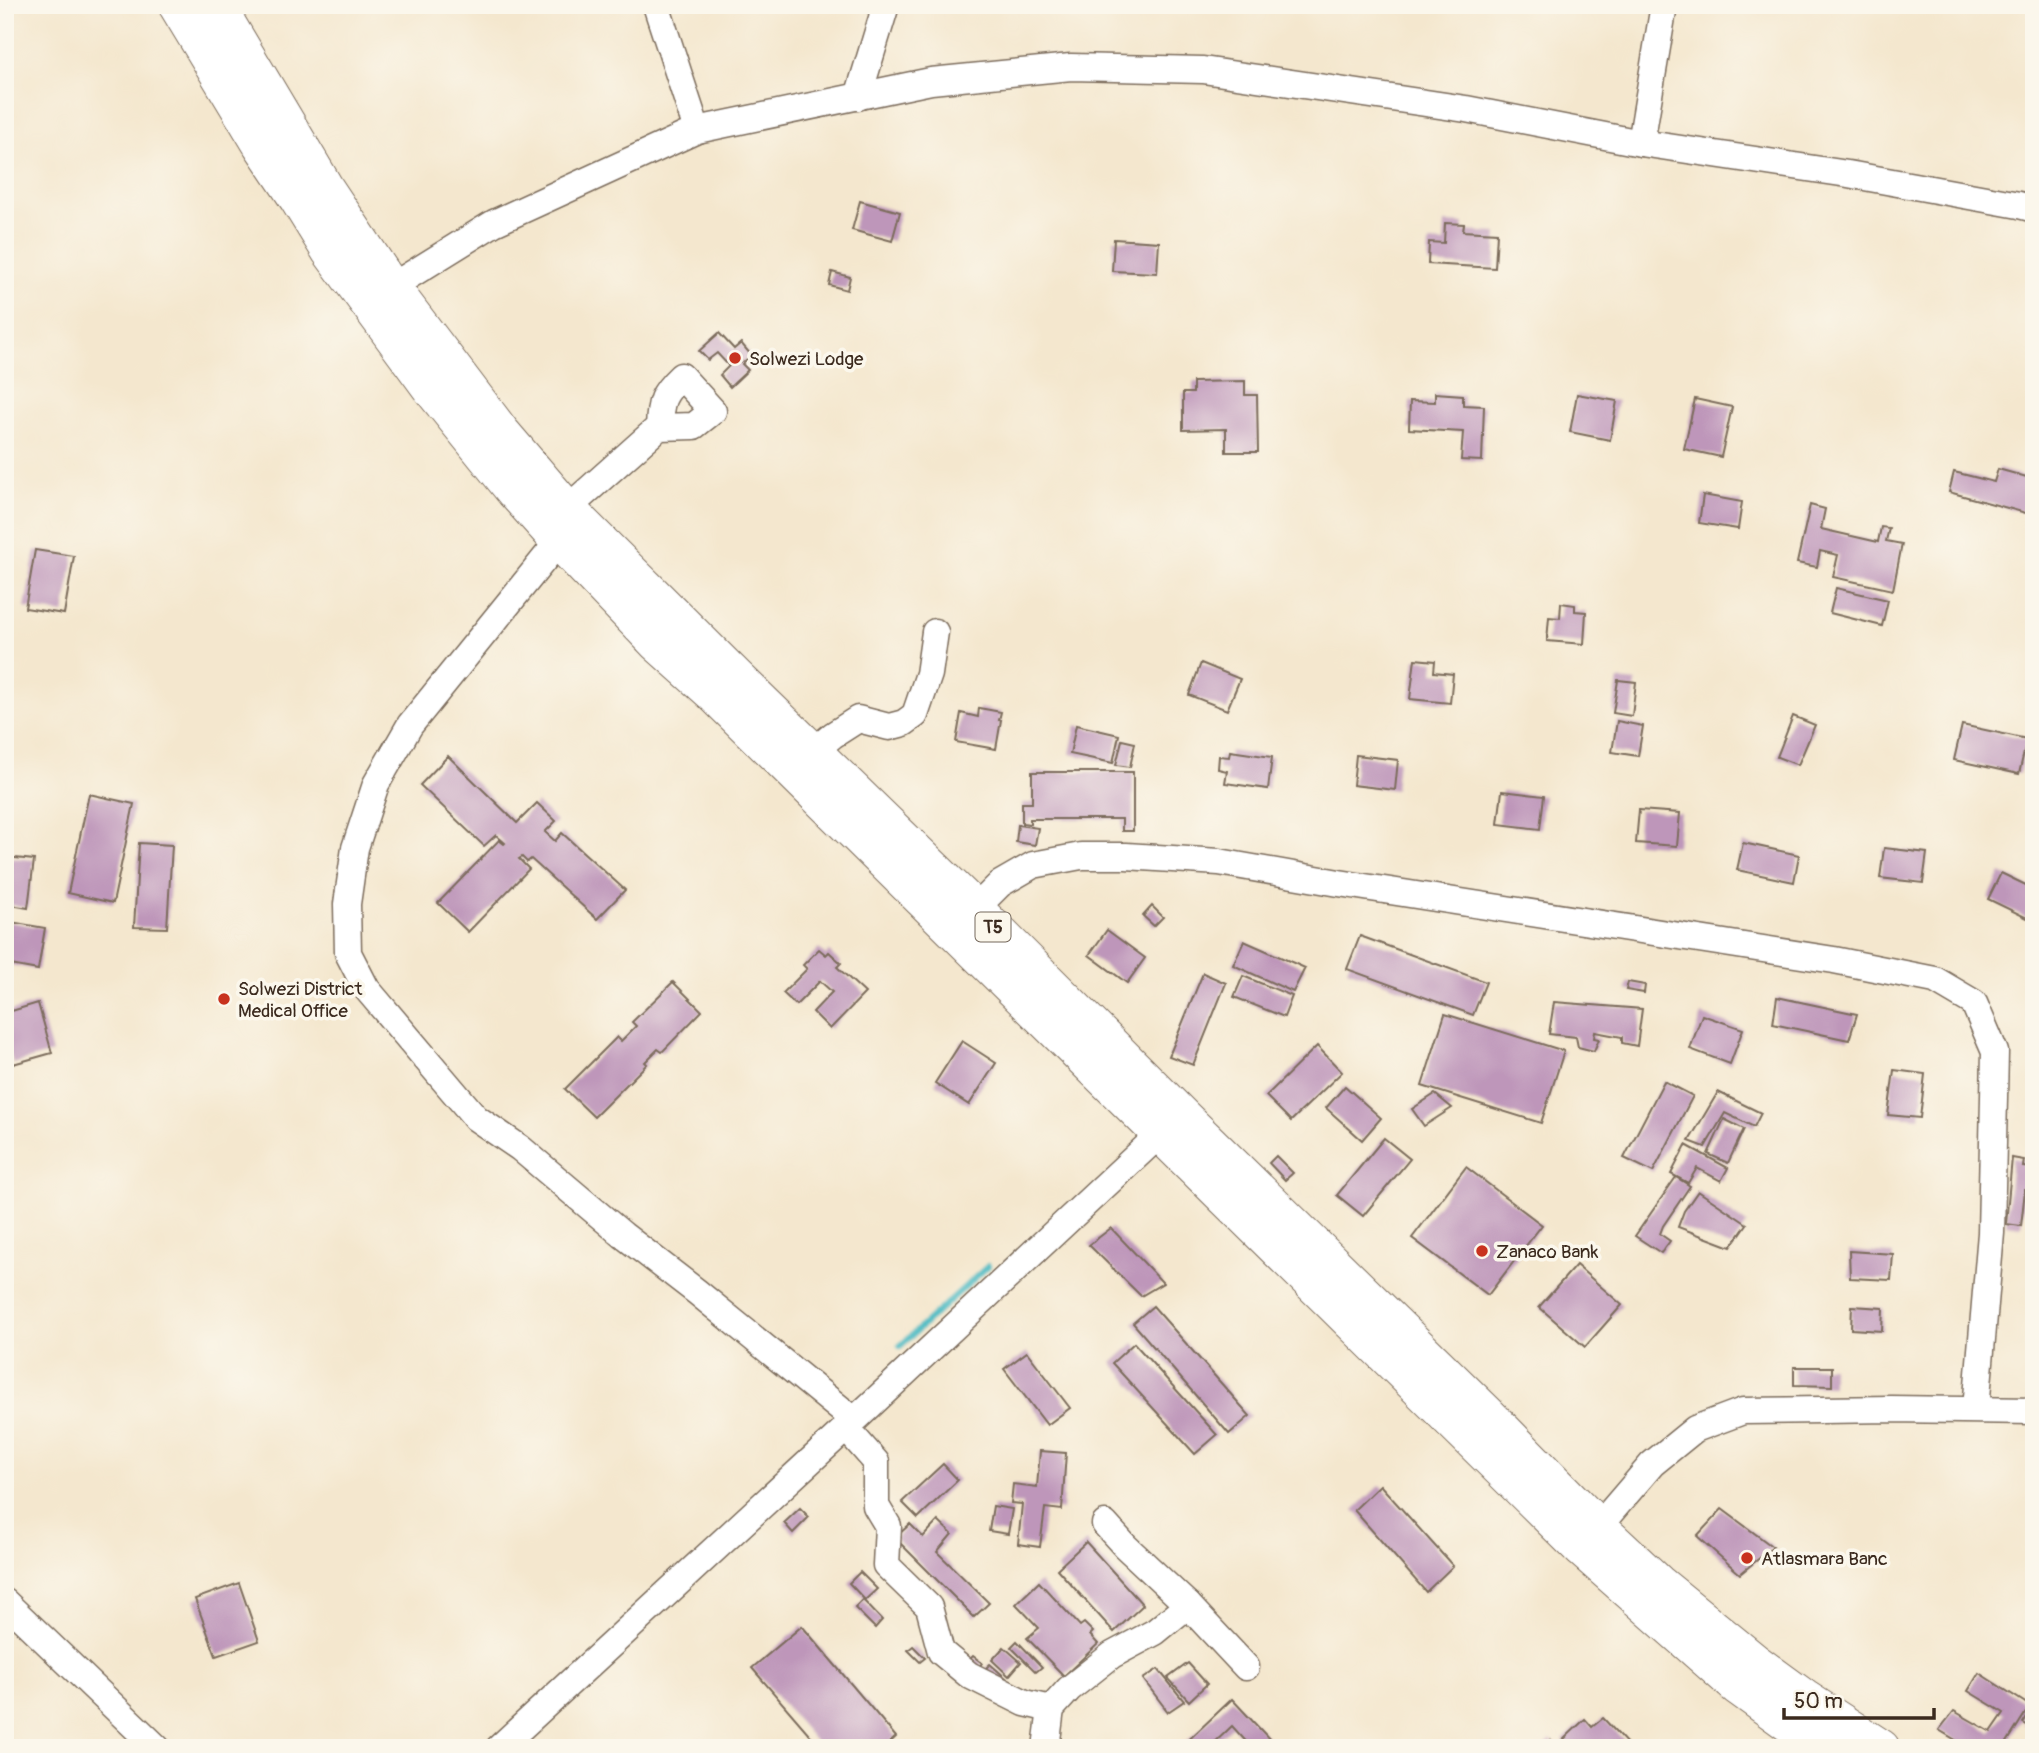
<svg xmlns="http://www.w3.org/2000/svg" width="2039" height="1753" font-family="Pangolin,sans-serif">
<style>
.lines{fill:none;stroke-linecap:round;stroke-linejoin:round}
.stream{stroke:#4bbac2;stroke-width:6}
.building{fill:#be96ba}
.minor-casing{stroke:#7c6c5c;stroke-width:29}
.highway-casing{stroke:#7c6c5c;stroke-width:39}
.minor{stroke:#fff;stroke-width:26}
.highway{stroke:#fff;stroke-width:37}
.poi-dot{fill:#c8321e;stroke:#fbf7ec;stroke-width:2.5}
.labels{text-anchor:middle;stroke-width:7;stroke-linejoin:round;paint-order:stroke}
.shield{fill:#fbf7ec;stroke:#75685c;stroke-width:2}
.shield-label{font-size:18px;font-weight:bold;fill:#3b2a1e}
.poi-label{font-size:19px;fill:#3b2a1e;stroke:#fbf7ec;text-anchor:start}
</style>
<rect width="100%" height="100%" fill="#fbf7ec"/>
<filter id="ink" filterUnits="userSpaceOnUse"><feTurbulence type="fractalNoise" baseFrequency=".0143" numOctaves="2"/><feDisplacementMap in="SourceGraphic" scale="14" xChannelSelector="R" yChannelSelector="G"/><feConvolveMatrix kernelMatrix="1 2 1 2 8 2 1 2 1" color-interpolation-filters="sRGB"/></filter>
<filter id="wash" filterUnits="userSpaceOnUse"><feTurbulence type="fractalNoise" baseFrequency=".00686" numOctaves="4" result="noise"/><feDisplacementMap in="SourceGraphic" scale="28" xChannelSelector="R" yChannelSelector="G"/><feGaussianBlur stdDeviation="1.57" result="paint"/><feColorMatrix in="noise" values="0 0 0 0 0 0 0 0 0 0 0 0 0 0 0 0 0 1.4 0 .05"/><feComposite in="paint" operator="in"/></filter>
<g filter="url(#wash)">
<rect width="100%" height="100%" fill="#f4e7ce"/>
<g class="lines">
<!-- stream -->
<path class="stream" d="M900,1346l88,-80"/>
</g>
<g id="blocks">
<!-- building -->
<g class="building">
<path d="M860,201l40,11 -8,29 -40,-11z"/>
<path d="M1445,223l19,1 -1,7 34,2 -2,35 -67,-4 1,-22 15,1z"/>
<path d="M1114,239l45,3 -2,31 -45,-2z"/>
<path d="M832,272l18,5 -3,13 -18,-5z"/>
<path d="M719,333l15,16 7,-6 10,12 -9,9 6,6 -18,17 -10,-12 9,-9 -12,-13 -9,7 -9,-9z"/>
<path d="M1245,381v14h12l1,57h-32v-23l-43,1v-37h10v-11z"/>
<path d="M1435,393l28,2v10l21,1 -2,55 -21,-1 2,-28 -54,-3 1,-28 25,1z"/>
<path d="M1577,394l40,7 -7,39 -40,-8z"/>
<path d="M1695,399l37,8 -11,50 -37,-8z"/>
<path d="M1998,469l36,10 -1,36 -84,-23 5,-20 40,10z"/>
<path d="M1703,495l39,7 -4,27 -39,-6z"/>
<path d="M1810,505l15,4 -4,20 57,13 3,-15 8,1 -3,13 16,3 -9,46 -60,-13 5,-22 -18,-4 -3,16 -20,-4z"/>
<path d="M35,550l39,6 -10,58 -39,-6z"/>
<path d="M1836,588l52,12 -6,26 -52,-13z"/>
<path d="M1561,603l14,2v6l11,1 -2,32 -37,-3 2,-24 11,1z"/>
<path d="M1415,659l20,2 -1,11 19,2 -3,29 -40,-4z"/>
<path d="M1201,663l39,16 -13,31 -38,-15z"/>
<path d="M1618,680l18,2 -4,34 -19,-3z"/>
<path d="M979,708l22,4 -2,8h2l-5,29 -40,-7 5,-29 17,4z"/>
<path d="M1793,716l22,9 -17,40 -21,-8z"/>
<path d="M1617,721l26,5 -5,30 -26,-4z"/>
<path d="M1076,725l43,10 -6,28 -43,-9z"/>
<path d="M1962,725l65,14 -8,35 -65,-14z"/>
<path d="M1122,740l13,3 -5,24 -14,-2z"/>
<path d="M1230,751l42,6 -4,32 -43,-6 2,-12 -9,-2 1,-13 10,1z"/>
<path d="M1356,755l42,5 -3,30 -42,-5z"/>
<path d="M448,756l69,67 20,-20 19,18 -11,11 10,9 7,-8 63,57 -28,29 -66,-60 -4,3 -5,-5 -3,2 10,10 -61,63 -30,-29 61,-63 5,4 1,-1 -9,-8 -12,11 -64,-61z"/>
<path d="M1032,772h101v59h-11v-12h-92v5l-8,-1v-20h10z"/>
<path d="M1502,791l42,5 -4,33 -42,-5z"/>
<path d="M89,794l45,10 -21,99 -45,-10z"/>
<path d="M1639,810l41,3 -3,33 -41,-3z"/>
<path d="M1018,825l20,3 -3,17 -19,-3z"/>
<path d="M139,843l33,2 -5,83 -33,-1z"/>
<path d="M1743,843l56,12 -5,27 -57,-12z"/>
<path d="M1884,848l43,5 -4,30 -43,-5z"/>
<path d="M5,857l29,3 -6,48 -23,-4z"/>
<path d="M2001,873l33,16v14l-7,15 -39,-19z"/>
<path d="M1152,906l11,11 -9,9 -11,-10z"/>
<path d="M5,921l40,7 -7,42 -33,-6z"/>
<path d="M1107,930l38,28 -18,25 -38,-28z"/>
<path d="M1360,936l126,46 -13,33 -126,-46z"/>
<path d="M1244,941l61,27 -12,24 -60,-27z"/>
<path d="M819,949l7,6 3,-3 12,11 -4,4 28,26 -35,36 -17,-17 19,-20 -12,-11 -24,24 -13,-12 24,-24 -4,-4z"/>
<path d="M1203,973l23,10 -33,82 -24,-9z"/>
<path d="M1243,976l49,20 -8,21 -50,-20z"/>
<path d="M673,982l29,29 -40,41 -4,-3 -13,13 2,2 -53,53 -29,-28 52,-52 4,4 15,-15 -4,-4z"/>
<path d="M1628,982l17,3 -1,8 -18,-3z"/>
<path d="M1777,997l80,17 -8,26 -76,-16z"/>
<path d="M1554,1002l88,7 -5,37 -15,-3v-6l-27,-5 -1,6 5,1 -5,12 -16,-4 -2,-10 -27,-3z"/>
<path d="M38,1003l14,50 -39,11 -8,-27v-24z"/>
<path d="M1445,1014l119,37 -23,72 -119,-37z"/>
<path d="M1702,1015l41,14 -13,35 -40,-15z"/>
<path d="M962,1041l34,22 -27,42 -34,-22z"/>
<path d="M1317,1046l25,26 -51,49 -25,-25z"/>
<path d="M1894,1070l31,4 -5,44 -32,-3z"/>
<path d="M1664,1081l29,15 -40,76 -29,-14z"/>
<path d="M1345,1086l36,32 -19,22 -36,-32z"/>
<path d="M1718,1092l43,21 -7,14 -29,-14 -20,34 -16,-6z"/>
<path d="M1435,1094l17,14 -28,18 -12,-17z"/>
<path d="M1724,1119l20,10 -16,34 -20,-9z"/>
<path d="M1384,1138l26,21 -47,57 -26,-21z"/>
<path d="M1686,1145l42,23 -7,13 -24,-13 -9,15 -17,-9z"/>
<path d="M1276,1156l17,17 -8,7 -16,-17z"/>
<path d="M2012,1158l12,2 -1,7 11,1v22h-9l-4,36 -15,-2z"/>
<path d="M1466,1167l76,58 -54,70 -76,-57z"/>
<path d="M1676,1177l14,9 -27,40 -3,8 10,7 -9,12 -26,-17z"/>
<path d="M1698,1191l49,33 -16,23 -53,-20 6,-16z"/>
<path d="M1111,1228l52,55 -22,13 -52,-51z"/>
<path d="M1849,1251l44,3 -2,26 -41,-2z"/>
<path d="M1576,1265l46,40 -37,42 -46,-40z"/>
<path d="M1153,1306l97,110 -21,18 -96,-111z"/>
<path d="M1852,1306l31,2 -1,23 -31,-2z"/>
<path d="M1134,1343l83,92 -22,19 -83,-91z"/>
<path d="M1027,1352l43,56 -23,17 -43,-56z"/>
<path d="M1794,1367h38v19l-38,-1z"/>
<path d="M1040,1451l26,2 -4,57 -17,-2 -5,39 -22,-3 4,-40 -11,-1 2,-19 24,3z"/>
<path d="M943,1464l15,16 -40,38 -16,-16z"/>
<path d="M1380,1485l73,81 -27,26 -72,-82z"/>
<path d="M993,1506l19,3 -4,25 -19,-3z"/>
<path d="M800,1508l9,9 -16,16 -9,-10z"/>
<path d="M1722,1509l51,38 -33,27 -43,-38z"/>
<path d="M938,1521l14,13 -15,18 52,51 -15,14 -79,-79 15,-14 13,13z"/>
<path d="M1086,1542l57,63 -29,27 -57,-63z"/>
<path d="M860,1572l17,17 -12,11 -16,-17z"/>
<path d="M1039,1582l41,44 4,-3 9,9 -3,3 8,9 -34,32 -37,-38 12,-10 -23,-24z"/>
<path d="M239,1583l20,58 -43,15 -21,-57z"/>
<path d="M863,1600l19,20 -7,8 -20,-20z"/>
<path d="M802,1626l94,111 -12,11h-63l-69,-80z"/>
<path d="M1017,1641l25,26 -6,5 -25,-25z"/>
<path d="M913,1646l12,12 -5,4 -12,-12z"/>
<path d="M1004,1647l17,15 -12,14 -17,-16z"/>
<path d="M973,1656l9,7 -4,5 -9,-8z"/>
<path d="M1188,1663l19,21 -18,17 -21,-23z"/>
<path d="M990,1664l16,14 -5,4 -15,-14z"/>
<path d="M1158,1669l26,32 -16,11 -25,-33z"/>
<path d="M1979,1673l51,33 -24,38 7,4h-44l-30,-18 15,-19 37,21 13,-19 -36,-22z"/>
<path d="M1232,1699l42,45 -4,4h-18l-20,-22 -23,22h-29z"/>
<path d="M2034,1706v23l-11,-6z"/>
<path d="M1603,1718l28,30h-61l-7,-8 22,-21 7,8z"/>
<path d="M1551,1740l8,8h-16z"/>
</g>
</g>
</g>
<g filter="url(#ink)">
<use href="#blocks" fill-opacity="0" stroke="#7c6c5c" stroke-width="2"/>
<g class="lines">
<defs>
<g id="minor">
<path d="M656,5l41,125"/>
<path d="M858,97l28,-92"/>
<path d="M1641,143l23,-138"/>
<path d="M378,297l13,-10 103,-64 203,-93 234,-49 140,-14 132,3 263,39 175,34 207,31 171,31 15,4"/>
<path d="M567,509l92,-82 35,-1 19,-15 -32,-35c-19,18 -21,25 -22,51"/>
<path d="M559,541l-149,184 -34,59 -21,64 -8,56 1,49 18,35 110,130 44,30 103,87 74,57 157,128"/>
<path d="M801,762l32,-27 25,-16 31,8 15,-4 11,-8 14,-41 6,-42"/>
<path d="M975,909l25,-25 33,-19 48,-9h45l93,6 120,21 495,77 101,20 39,23 21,49 -4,181 -15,176"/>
<path d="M846,1428l30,34v44l12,20 -2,39 43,42 12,45 28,23 56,28 26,6"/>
<path d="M1105,1524l20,22 63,59 58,62"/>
<path d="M1598,1527l54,-63 43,-35 48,-18 148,-2 143,2"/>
<path d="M5,1602l152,146"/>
<path d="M499,1748l347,-320 314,-294"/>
<path d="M1046,1748l5,-39 18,-20 43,-34 43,-23 33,-27"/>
</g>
<g id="highway">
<path d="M177,5l84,139 37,55 32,52 100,136 85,105 44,49 98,102 57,51 869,856 154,136 86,62"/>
<path d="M216,5l109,183 66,99 110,145 66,77 168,167 240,233 209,209 303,296 111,113 60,56 98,80 48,35 77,50"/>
</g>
</defs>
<!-- minor casing -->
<use href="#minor" class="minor-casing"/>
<!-- highway casing -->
<use href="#highway" class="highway-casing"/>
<!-- minor -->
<use href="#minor" class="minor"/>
<!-- highway -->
<use href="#highway" class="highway"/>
</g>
</g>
<!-- markers -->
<g class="poi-dot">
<circle cx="735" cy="358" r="7"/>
<circle cx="224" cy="999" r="7"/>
<circle cx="1482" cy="1251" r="7"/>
<circle cx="1747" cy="1558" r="7"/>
</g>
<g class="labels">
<!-- shield labels -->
<rect class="shield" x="975.5" y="912.5" width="35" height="29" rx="5"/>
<g class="shield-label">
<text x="993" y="933">T5</text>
</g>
<!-- poi labels -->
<g class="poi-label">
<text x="749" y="365">Solwezi Lodge</text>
<text x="238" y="995">Solwezi District<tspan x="238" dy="22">Medical Office</tspan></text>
<text x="1496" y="1258">Zanaco Bank</text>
<text x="1761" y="1565">Atlasmara Banc</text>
</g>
</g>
<!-- margin -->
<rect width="2039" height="1753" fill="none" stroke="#fbf7ec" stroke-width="28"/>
<!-- scale -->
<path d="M1784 1708v10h150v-10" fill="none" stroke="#3b2a1e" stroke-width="3.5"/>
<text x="1794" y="1708" font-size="21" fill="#3b2a1e" stroke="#fbf7ec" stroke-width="5" paint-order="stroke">50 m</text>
</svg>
